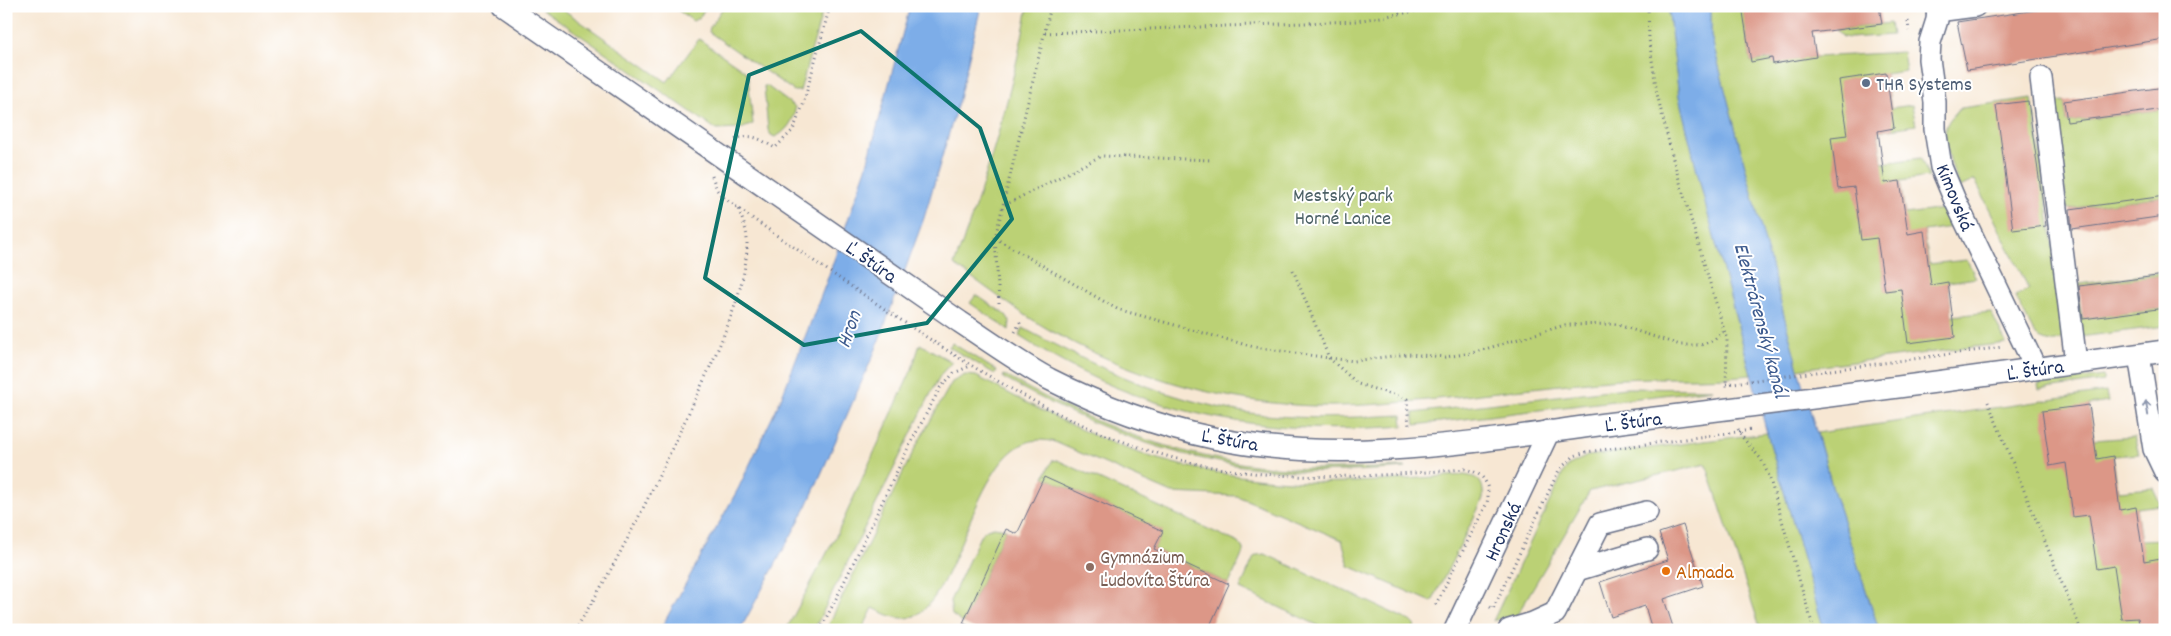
<svg xmlns="http://www.w3.org/2000/svg" width="2171" height="636" font-family="Dekko,sans-serif">
<style>
.green{fill:#bbd175;stroke:#6b806a}
.water{fill:#7dade8;stroke:#4c6ea3}
.building{fill:#dc9787}
.lines{fill:none;stroke-linecap:round;stroke-linejoin:round}
.minor-casing{stroke:#686f87;stroke-width:24}
.path{stroke:#686f87;stroke-width:3;stroke-dasharray:1 4;stroke-linecap:butt}
.minor{stroke:#fff;stroke-width:21}
.oneway{stroke:#8d97ae}
.marked{fill:none;stroke:#0f766e;stroke-width:4;stroke-linejoin:round}
.service-dot{fill:#5c6f8a;stroke:#fff;stroke-width:2}
.education-dot{fill:#8d6e63;stroke:#fff;stroke-width:2}
.food-dot{fill:#e8710a;stroke:#fff;stroke-width:2}
.labels{text-anchor:middle;stroke-width:4;stroke-linejoin:round;paint-order:stroke}
.service-label{font-size:20px;fill:#4e5e75;stroke:#fff;text-anchor:start}
.park-label{font-size:20px;fill:#4b6065;stroke:#fff}
.street-label{font-size:20px;fill:#1b2f5e;stroke:#fff}
.education-label{font-size:20px;fill:#785e54;stroke:#fff;text-anchor:start}
.food-label{font-size:20px;fill:#c56008;stroke:#fff;text-anchor:start}
.water-label{font-size:21px;font-style:italic;fill:#3d5b8e;stroke:#fff}
</style>
<rect width="100%" height="100%" fill="#fff"/>
<filter id="ink" filterUnits="userSpaceOnUse"><feTurbulence type="fractalNoise" baseFrequency=".02" numOctaves="2"/><feDisplacementMap in="SourceGraphic" scale="10" xChannelSelector="R" yChannelSelector="G"/><feConvolveMatrix kernelMatrix="1 2 1 2 8 2 1 2 1" color-interpolation-filters="sRGB"/></filter>
<filter id="wash" filterUnits="userSpaceOnUse"><feTurbulence type="fractalNoise" baseFrequency=".0096" numOctaves="4" result="noise"/><feDisplacementMap in="SourceGraphic" scale="20" xChannelSelector="R" yChannelSelector="G"/><feGaussianBlur stdDeviation="1.12" result="paint"/><feColorMatrix in="noise" values="0 0 0 0 0 0 0 0 0 0 0 0 0 0 0 0 0 1.4 0 .05"/><feComposite in="paint" operator="in"/></filter>
<g filter="url(#wash)">
<rect width="100%" height="100%" fill="#f7e7d3"/>
<!-- green -->
<g class="green">
<path d="M538,6h20l109,76 32,-43 46,32 3,5 5,48 -12,5 -24,1z"/>
<path d="M672,6h35l-8,12 -6,3z"/>
<path d="M724,6h100l-24,85h-6l-85,-59 1,-5z"/>
<path d="M1028,6h640l11,91 27,110 45,168c-51,6 -103,0 -154,6 -47,5 -94,10 -141,16 -47,5 -95,10 -142,9 -87,-3 -172,-27 -248,-67 -40,-20 -75,-49 -112,-74 32,-83 58,-171 74,-259z"/>
<path d="M1711,6h26l1,4 5,-1 8,53 21,-3 1,4 43,-6 87,-5 3,19 -20,3 5,34 21,-3 4,20 -38,6 4,32 39,-5 8,19 -29,4 5,33 39,-5 8,18 -28,4 5,33 38,-4 9,18 -28,4 4,34 39,-4 15,31 -208,26 -87,-333z"/>
<path d="M1890,23l2,12 -42,3 -7,-1 -7,-7z"/>
<path d="M764,86h3l28,21c1,12 -10,26 -20,30l-4,-2 -3,-5z"/>
<path d="M2032,98l33,233 -1,6c-9,7 -19,5 -28,-1l-21,-40 14,-7 -54,-109 -15,7c-6,-12 -18,-48 -14,-60 3,-8 9,-14 15,-19z"/>
<path d="M2064,101l3,21 98,-13v87l-98,13 -13,-107z"/>
<path d="M2165,272v3l-89,12 6,32 83,-11v18l-85,11 -7,-52z"/>
<path d="M976,295l30,20 4,6 -1,9 -39,-27z"/>
<path d="M1023,328c65,35 132,67 204,81 57,12 117,9 175,6l1,11c-143,11 -263,-11 -384,-90z"/>
<path d="M952,343l45,28 -2,3 -46,-27z"/>
<path d="M920,344l32,18 -11,12 -7,13 -120,243h-28l52,-98 74,-163z"/>
<path d="M965,375l11,1c63,33 128,70 197,87 59,15 121,21 181,19 37,-1 73,-5 110,-7 16,2 20,8 19,24l-51,103 -83,-36 -7,-26 -105,-44 -65,-3 -117,-51c-9,-2 -18,-3 -27,0 -58,19 -73,173 -122,176 -12,1 -22,-5 -33,-10l-11,22h-36l88,-180 38,-68z"/>
<path d="M1004,375c73,41 148,73 230,87 56,10 115,7 171,5l1,1c-56,4 -115,6 -170,-3 -84,-13 -160,-47 -233,-87z"/>
<path d="M2103,376l1,5 -65,9 -1,-5z"/>
<path d="M1625,388l88,1 -298,36 -2,-12z"/>
<path d="M2106,392l2,10 -19,3 5,35 40,-3 5,17 -26,2 5,35 35,-3 8,17 -25,3 5,32 24,-1v19h-3l3,22v50h-286l-44,-134 -18,-63z"/>
<path d="M1767,433l57,197h-63l-55,-166 -116,27 -73,124 -24,6 71,-150 5,-6 18,-9z"/>
<path d="M1057,460l182,83 4,6v4l-14,31 -75,-35 8,-18 -118,-54 8,-16z"/>
<path d="M994,527l12,2 -43,94 -11,-8 -2,-14 31,-67 6,-5z"/>
<path d="M1265,554l145,67 4,4 1,5h-87l-88,-41 14,-32 3,-2z"/>
</g>
<!-- water -->
<g class="water">
<path d="M910,6h71l-22,93 -35,119 -48,131 -69,157 -67,124h-80l78,-141 42,-88 46,-118 40,-115z"/>
<path d="M1668,6h43v30l87,333 37,127 44,134h-55l-57,-197 -61,-226 -27,-110z"/>
</g>
<g id="blocks">
<!-- building -->
<g class="building">
<path d="M1742,6h137l3,18 -70,9 4,24 -43,7 -1,-6 -21,4z"/>
<path d="M2063,6h100l2,33 -198,31 -10,-48z"/>
<path d="M1886,73l8,55 -16,3 7,52 15,-2 8,53 16,-3 7,54 17,-3 7,55 -47,6 -7,-54 -16,2 -8,-53 -16,2 -7,-53 -16,2 -7,-52 16,-2 -8,-55z"/>
<path d="M2165,87v22l-98,13 -3,-21z"/>
<path d="M2028,101l18,125 -33,4 -17,-125z"/>
<path d="M2165,196v20l-93,13 -2,-20z"/>
<path d="M2165,275v33l-82,11 -4,-33z"/>
<path d="M2089,405l8,54 16,-3 7,54 16,-3 8,54 17,-3 4,22v50h-25l-2,-12 -16,1 -8,-53 -17,3 -8,-54 -16,2 -7,-54 -16,3 -8,-55z"/>
<path d="M1044,477l119,54 -9,18 75,35 -21,46h-231l-14,-7 43,-94 11,5z"/>
<path d="M1683,525l20,61 -39,13 10,31h-22l-7,-24 -34,11 -11,-35 68,-22 -9,-27z"/>
</g>
</g>
</g>
<g filter="url(#ink)">
<use href="#blocks" fill-opacity="0" stroke="#686f87" stroke-width="1"/>
<g class="lines">
<defs>
<g id="minor">
<path d="M504,6l456,316c29,19 58,40 89,57 51,26 107,47 164,59 133,29 275,1 408,-16 182,-22 363,-46 544,-71"/>
<path d="M1938,6l-1,14 -7,22 -1,17 6,43v27l6,38 13,31 82,171"/>
<path d="M1937,11l38,-5"/>
<path d="M2041,78l35,285"/>
<path d="M2139,355l15,94 11,23"/>
<path d="M1577,570l70,-21"/>
<path d="M1455,630l94,-199"/>
<path d="M1509,630l24,-7 22,-10 45,-89 47,-12"/>
</g>
</defs>
<!-- minor casing -->
<use href="#minor" class="minor-casing"/>
<!-- path -->
<g class="path">
<path d="M1648,6l1,33 8,55 16,65 54,181 -1,48"/>
<path d="M1908,21l1,10"/>
<path d="M1045,33l311,-12 92,-15"/>
<path d="M735,139c18,-6 24,0 40,9l18,-18 10,-25 27,-99"/>
<path d="M712,176l5,14 6,7c46,34 94,66 141,98 105,72 217,145 343,171 85,17 172,10 258,3 19,4 26,15 22,34l-52,103"/>
<path d="M1005,205l96,-49 111,4"/>
<path d="M995,238l122,71 137,38 75,11 25,3 54,-7 37,3 27,-4 93,-28 50,-1 65,21h21l13,-5 9,-8"/>
<path d="M1293,270l36,88 29,26 49,15 2,28"/>
<path d="M999,303l-4,-65 56,-232"/>
<path d="M1015,332l7,-13"/>
<path d="M1726,384l277,-37"/>
<path d="M1988,402l93,228"/>
<path d="M1738,429l4,8 19,22 8,17 45,154"/>
<path d="M1490,607l3,2 66,-139 15,-14 12,-4 166,-22"/>
<path d="M575,630c47,-74 85,-155 122,-235 20,-43 51,-107 50,-154 0,-12 -5,-22 -9,-33"/>
<path d="M820,630l19,-37 69,-145 32,-60 14,-15 16,-7"/>
</g>
<!-- minor -->
<use href="#minor" class="minor"/>
</g>
<!-- one-way arrows -->
<defs><path id="oneway-shaft" d="M-6 0H5M1.5-3L5.5 0L1.5 3" fill="none" stroke-width="1.6" stroke-linecap="round" stroke-linejoin="round" transform="scale(1.25)"/></defs>
<use class="oneway" href="#oneway-shaft" transform="translate(2147 408) rotate(-99)"/>
</g>
<!-- marked area -->
<path class="marked" d="M861,31l119,97 32,91 -85,104 -123,22 -99,-67 44,-203z"/>
<!-- markers -->
<circle class="service-dot" cx="1866" cy="83" r="5"/>
<circle class="education-dot" cx="1090" cy="567" r="5"/>
<circle class="food-dot" cx="1666" cy="571" r="5"/>
<g class="labels">
<!-- service labels -->
<g class="service-label">
<text x="1876" y="90">THR Systems</text>
</g>
<!-- park labels -->
<g class="park-label">
<text x="1343" y="201">Mestský park<tspan x="1343" dy="23">Horné Lanice</tspan></text>
</g>
<!-- street labels -->
<g class="street-label">
<text transform="translate(1956 197) rotate(68)" y="7">Kimovská</text>
<text transform="translate(872 261) rotate(35)" y="7">Ľ. Štúra</text>
<text transform="translate(2035 369) rotate(-8)" y="7">Ľ. Štúra</text>
<text transform="translate(1633 421) rotate(-7)" y="7">Ľ. Štúra</text>
<text transform="translate(1230 439) rotate(10)" y="7">Ľ. Štúra</text>
<text transform="translate(1502 531) rotate(-65)" y="7">Hronská</text>
</g>
<!-- education labels -->
<g class="education-label">
<text x="1100" y="563">Gymnázium<tspan x="1100" dy="23">Ľudovíta Štúra</tspan></text>
</g>
<!-- food labels -->
<g class="food-label">
<text x="1676" y="578">Almada</text>
</g>
<!-- water labels -->
<g class="water-label">
<text transform="translate(1762 320) rotate(75)" y="7">Elektrárenský kanál</text>
<text transform="translate(848 329) rotate(-71)" y="7">Hron</text>
</g>
</g>
<!-- margin -->
<rect width="2171" height="636" fill="none" stroke="#fff" stroke-width="25"/>
</svg>
